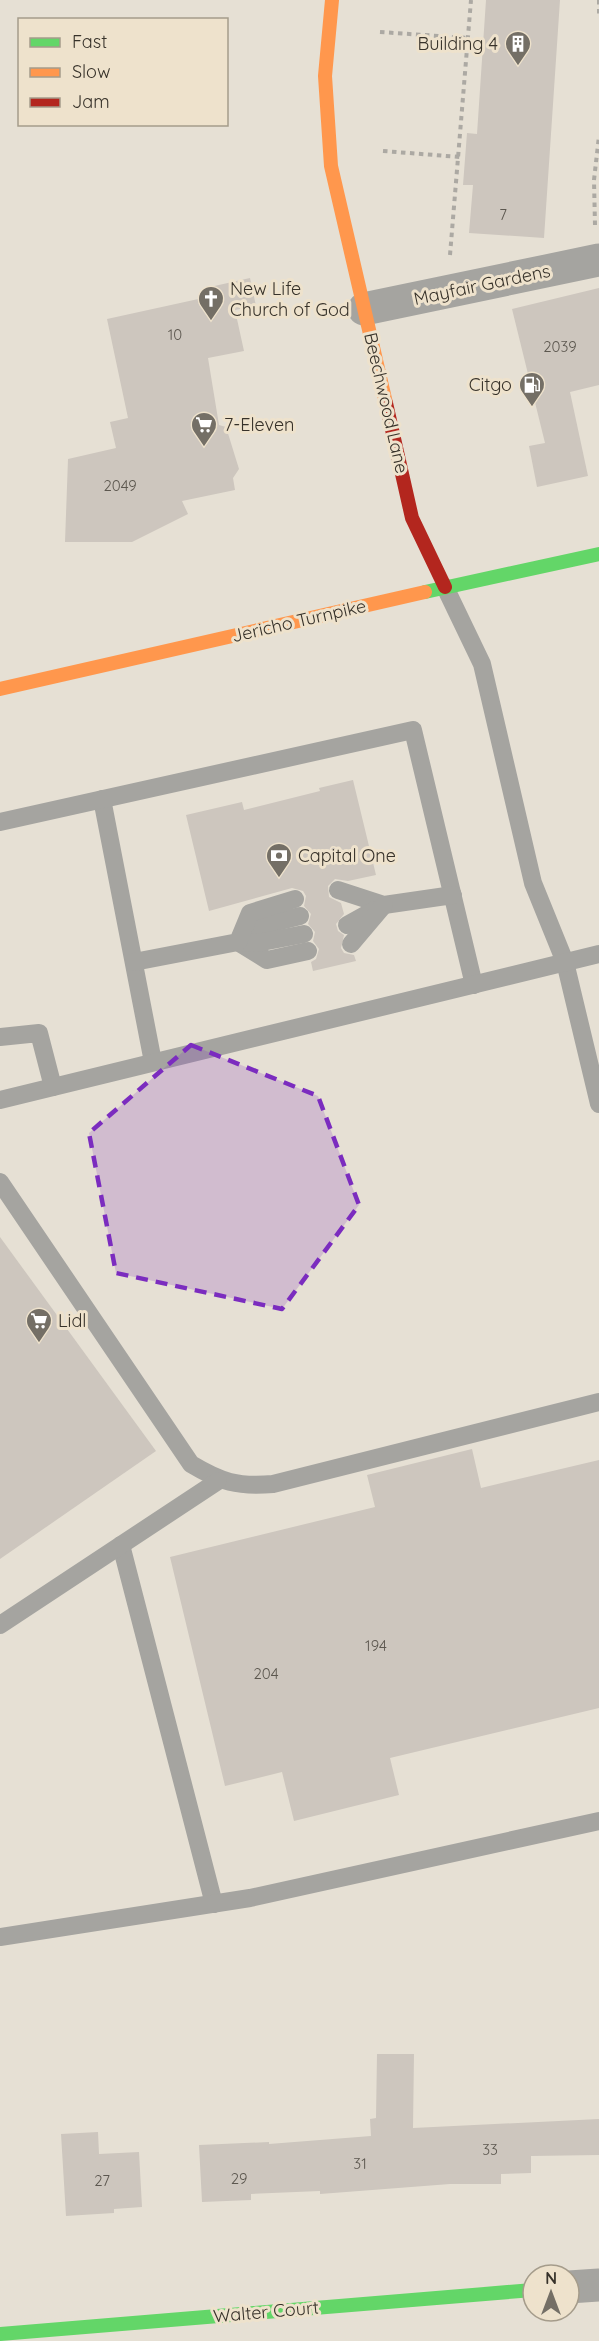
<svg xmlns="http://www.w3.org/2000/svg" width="599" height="2341" font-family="Quicksand,sans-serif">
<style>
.building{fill:#cdc6be}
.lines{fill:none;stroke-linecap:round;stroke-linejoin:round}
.path{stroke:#aca9a3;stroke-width:4;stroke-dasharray:4.5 4.5;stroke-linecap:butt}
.lane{stroke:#a5a4a0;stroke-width:18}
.street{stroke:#a5a4a0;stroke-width:33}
.fast{stroke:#63d668;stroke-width:14}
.slow{stroke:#ff974d;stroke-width:14}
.jam{stroke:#b3261e;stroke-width:14}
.marked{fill:#7b2cbf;fill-opacity:0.2;stroke:#7b2cbf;stroke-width:4.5;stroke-dasharray:12 8;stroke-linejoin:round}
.labels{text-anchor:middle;stroke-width:6;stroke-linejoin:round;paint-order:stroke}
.number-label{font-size:15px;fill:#5c574f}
.poi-label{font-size:18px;fill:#37322a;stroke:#eee2cc;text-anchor:start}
.street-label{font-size:18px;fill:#37322a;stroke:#eee2cc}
</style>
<rect width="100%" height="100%" fill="#e6e0d4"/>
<!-- building -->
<g class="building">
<path d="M486,0h74l-16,238 -75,-5 4,-48h-10l4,-52 10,1z"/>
<path d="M250,278l6,28 -21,4 9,41 -36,7 11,67 7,2 13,42 -6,9 2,12 -53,11 6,13 -56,28h-67l3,-83 48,-11 -6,-26 18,-4 -21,-99 105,-23 -2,-9z"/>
<path d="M599,288v97l-29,7 18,84 -51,11 -8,-41 16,-3 -33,-134z"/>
<path d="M353,780l23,95 -28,6 -13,-2 -7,7 1,11 12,6 3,11 -8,10 2,7 6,4 -3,13 3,5 10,2 2,6 -43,10 -2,-9 5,-3 3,-10 -6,-8 2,-9 -7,-8 3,-10 -7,-8 2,-10 -3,-5 -11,-3 -83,23 -23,-96 56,-13 2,8 76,-19 -1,-3z"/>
<path d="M0,1237l156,214 -156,108z"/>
<path d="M472,1449l9,39 118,-28v248l-209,50 9,37 -105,26 -12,-49 -57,14 -55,-229 205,-50 -8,-32z"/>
<path d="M377,2054h37l-1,74 186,-9v36l-68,1v17l-30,1v10h-51l-130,10v-3l-69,3v6l-49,2 -3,-57 70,-3v2l102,-8 -1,-17 6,-1z"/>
<path d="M98,2132l1,22 40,-2 3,55 -28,2v4l-48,3 -5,-82z"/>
</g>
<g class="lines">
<!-- path -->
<g class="path">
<path d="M599,0v17"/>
<path d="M380,32l88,6"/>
<path d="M383,151l77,6"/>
<path d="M595,225l-1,-45 5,-44"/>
<path d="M450,255l21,-255"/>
</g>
<!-- lane -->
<g class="lane">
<path d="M445,587l37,77 51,219 32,79 34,142"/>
<path d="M102,799l51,263"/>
<path d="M0,822l413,-92 61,255"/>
<path d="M338,890l46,15 69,-10"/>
<path d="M347,925l27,-15"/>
<path d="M238,942l29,18 41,-9"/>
<path d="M238,942l22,-16 40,-10"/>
<path d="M239,942l18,1 47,-9"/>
<path d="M351,944l33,-39"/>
<path d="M134,962l104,-20 12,-29 45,-14"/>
<path d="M0,1037l39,-4 14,54"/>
<path d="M0,1100l599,-146"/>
<path d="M0,1182l191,282c30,18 46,23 82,20l326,-82"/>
<path d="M121,1545l93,359"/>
<path d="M0,1625l218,-144"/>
<path d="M0,1937l250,-39 349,-77"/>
</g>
<!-- street -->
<g class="street">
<path d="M364,309l235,-49"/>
<path d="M569,2287l30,-2"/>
</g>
<!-- fast -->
<g class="fast">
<path d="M425,592l174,-38"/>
<path d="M0,2334l533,-44"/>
</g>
<!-- slow -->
<g class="slow">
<path d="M332,0l-7,76 6,90 55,237"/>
<path d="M0,689l425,-97"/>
</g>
<!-- jam -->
<path class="jam" d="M386,403l26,115 33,69"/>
</g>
<!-- marked area -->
<path class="marked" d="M191,1045l127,51 41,109 -77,104 -166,-36 -27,-140z"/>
<!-- icons -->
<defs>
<symbol id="building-pin" viewBox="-11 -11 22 30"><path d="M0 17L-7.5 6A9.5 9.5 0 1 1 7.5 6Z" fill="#746f66" stroke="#eee2cc"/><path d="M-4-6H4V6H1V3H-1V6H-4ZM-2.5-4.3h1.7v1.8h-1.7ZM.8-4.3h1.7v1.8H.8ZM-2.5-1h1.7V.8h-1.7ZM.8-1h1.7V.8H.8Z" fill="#fff"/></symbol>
<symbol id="church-pin" viewBox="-11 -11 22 30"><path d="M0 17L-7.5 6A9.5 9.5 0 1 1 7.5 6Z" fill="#746f66" stroke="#eee2cc"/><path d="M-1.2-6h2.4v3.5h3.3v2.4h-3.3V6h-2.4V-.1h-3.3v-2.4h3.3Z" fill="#fff"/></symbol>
<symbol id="fuel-pin" viewBox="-11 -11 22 30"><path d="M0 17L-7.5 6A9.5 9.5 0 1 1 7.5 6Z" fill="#746f66" stroke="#eee2cc"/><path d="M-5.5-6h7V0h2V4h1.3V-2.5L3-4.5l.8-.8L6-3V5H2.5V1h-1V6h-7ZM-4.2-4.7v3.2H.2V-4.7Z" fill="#fff"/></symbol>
<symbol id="supermarket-pin" viewBox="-11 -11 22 30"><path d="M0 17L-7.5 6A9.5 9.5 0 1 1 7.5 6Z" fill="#746f66" stroke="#eee2cc"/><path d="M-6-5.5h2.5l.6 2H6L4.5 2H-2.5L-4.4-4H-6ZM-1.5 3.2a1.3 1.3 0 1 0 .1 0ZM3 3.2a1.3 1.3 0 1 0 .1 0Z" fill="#fff"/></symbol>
<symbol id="bank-pin" viewBox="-11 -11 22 30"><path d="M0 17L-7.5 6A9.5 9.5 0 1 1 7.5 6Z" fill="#746f66" stroke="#eee2cc"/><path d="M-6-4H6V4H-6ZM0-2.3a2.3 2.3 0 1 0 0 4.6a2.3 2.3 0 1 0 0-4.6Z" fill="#fff"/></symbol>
</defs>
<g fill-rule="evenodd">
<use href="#building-pin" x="503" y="29" width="30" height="40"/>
<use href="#church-pin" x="196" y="284" width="30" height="40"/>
<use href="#fuel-pin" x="517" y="370" width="30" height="40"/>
<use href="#supermarket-pin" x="189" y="410" width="30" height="40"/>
<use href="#bank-pin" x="264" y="841" width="30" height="40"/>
<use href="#supermarket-pin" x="24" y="1306" width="30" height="40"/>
</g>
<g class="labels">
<!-- number labels -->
<g class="number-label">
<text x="503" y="220">7</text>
<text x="175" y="340">10</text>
<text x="560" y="352">2039</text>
<text x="120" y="491">2049</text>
<text x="376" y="1651">194</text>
<text x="266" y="1679">204</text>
<text x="490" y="2155">33</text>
<text x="360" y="2169">31</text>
<text x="239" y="2184">29</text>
<text x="102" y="2186">27</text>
</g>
<!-- poi labels -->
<g class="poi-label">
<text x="498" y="50" text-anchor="end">Building 4</text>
<text x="230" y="295">New Life<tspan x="230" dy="21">Church of God</tspan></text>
<text x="512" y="391" text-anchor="end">Citgo</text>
<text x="224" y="431">7-Eleven</text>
<text x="298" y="862">Capital One</text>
<text x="58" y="1327">Lidl</text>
</g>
<!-- street labels -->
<g class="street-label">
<text transform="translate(482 285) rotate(-12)" y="6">Mayfair Gardens</text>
<text transform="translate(386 403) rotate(77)" y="6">Beechwood Lane</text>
<text transform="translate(299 621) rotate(-13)" y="6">Jericho Turnpike</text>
<text transform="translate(266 2312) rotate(-5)" y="6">Walter Court</text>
</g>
</g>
<!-- legend -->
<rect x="18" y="18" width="210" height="108" fill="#eee2cc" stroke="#a59c8b" stroke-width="1.5"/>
<rect x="30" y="38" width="30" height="9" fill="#63d668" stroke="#a59c8b" stroke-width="1.5"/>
<text x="72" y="48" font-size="18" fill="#37322a">Fast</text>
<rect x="30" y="68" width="30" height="9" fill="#ff974d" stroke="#a59c8b" stroke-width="1.5"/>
<text x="72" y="78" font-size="18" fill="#37322a">Slow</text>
<rect x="30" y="98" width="30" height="9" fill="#b3261e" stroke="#a59c8b" stroke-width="1.5"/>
<text x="72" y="108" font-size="18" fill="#37322a">Jam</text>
<!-- north arrow -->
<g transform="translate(551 2293)"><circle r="28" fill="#eee2cc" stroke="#a59c8b" stroke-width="1.5"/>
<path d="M0-4.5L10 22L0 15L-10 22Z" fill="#746f66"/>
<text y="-9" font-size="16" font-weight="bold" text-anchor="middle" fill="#37322a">N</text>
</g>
</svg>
